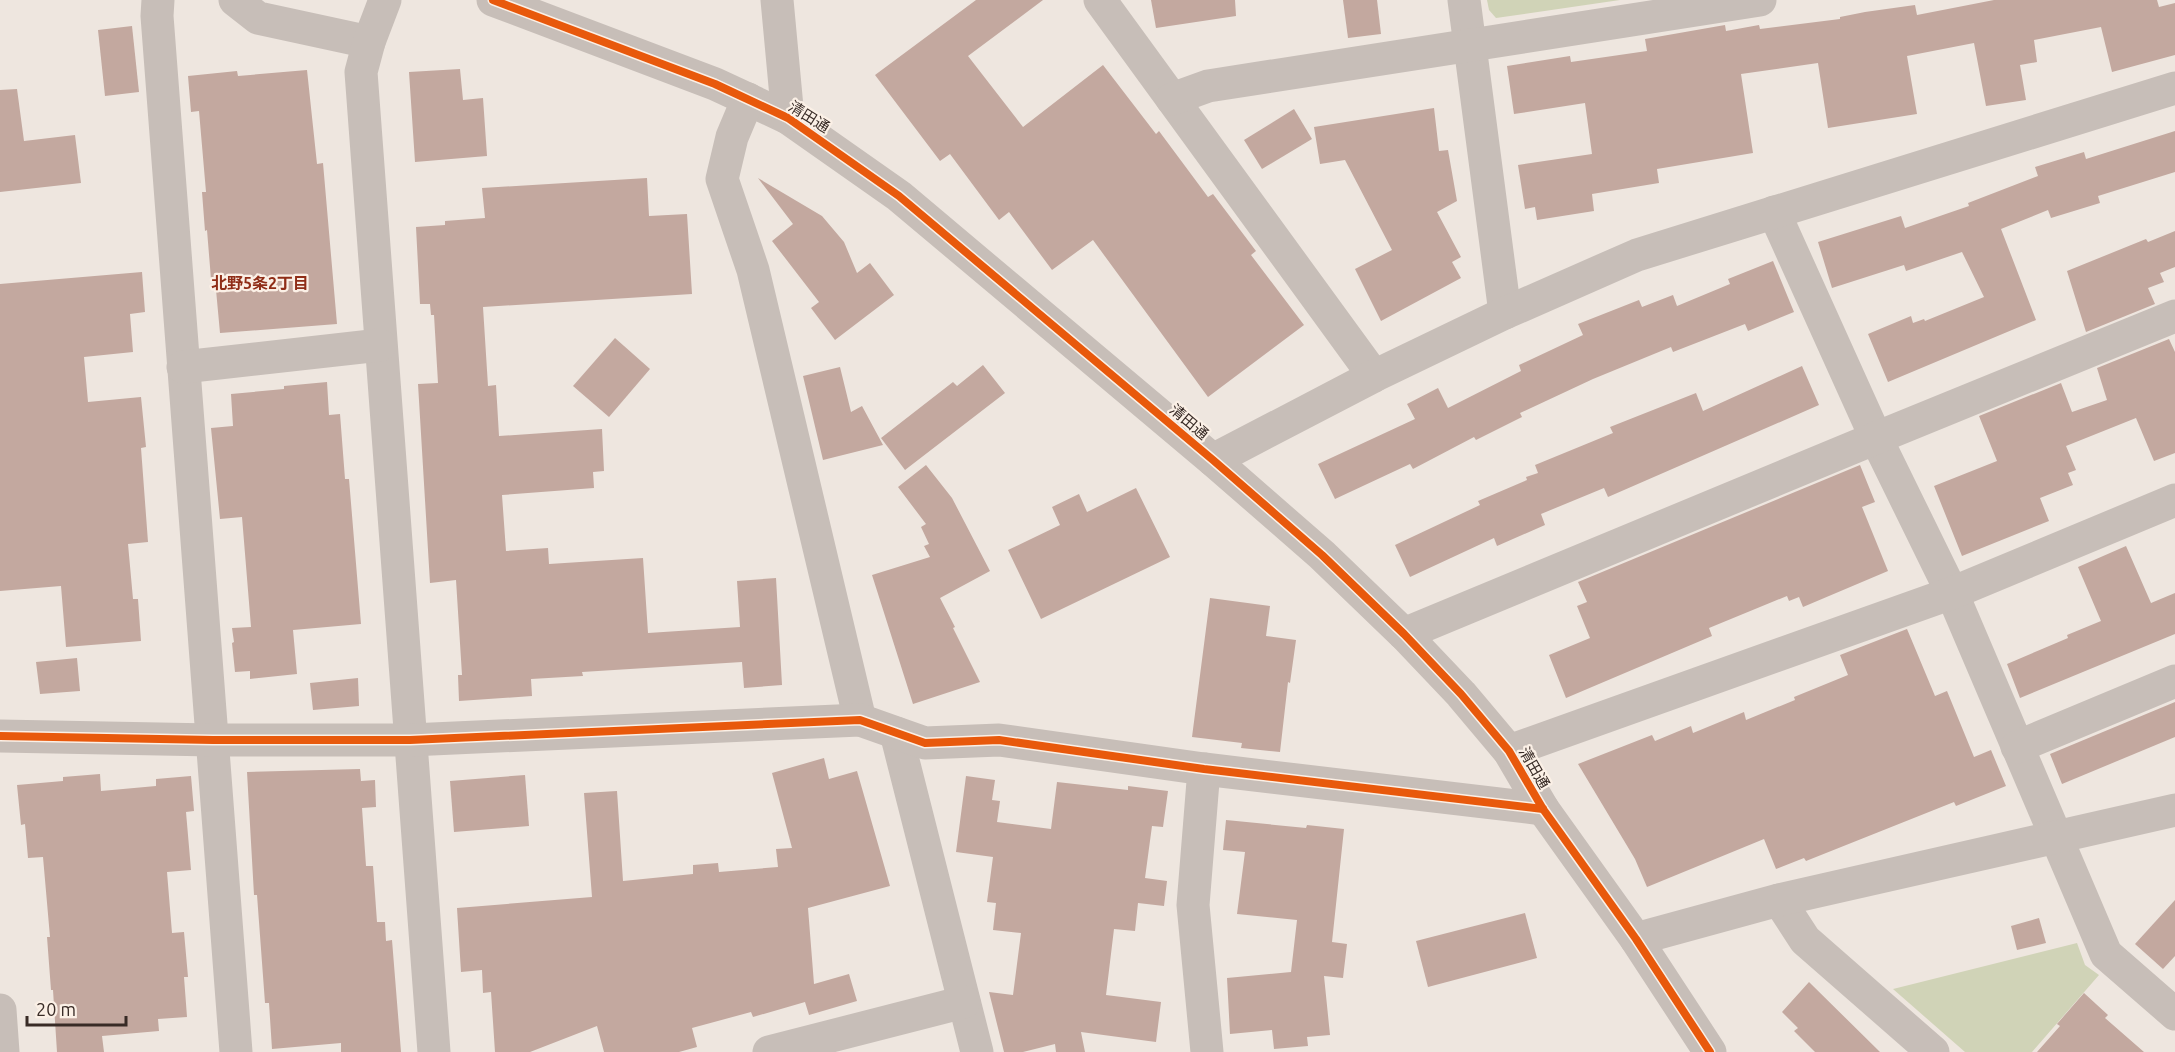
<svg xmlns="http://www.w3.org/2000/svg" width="2175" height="1052" font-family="Ubuntu,'Noto Sans JP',sans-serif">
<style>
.green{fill:#d0d3b7}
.building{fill:#c3a89f}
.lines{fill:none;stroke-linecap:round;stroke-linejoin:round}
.minor{stroke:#c7beb8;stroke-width:33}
.cycleway-casing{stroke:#fbf0e6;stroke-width:11}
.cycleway{stroke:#e8590c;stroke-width:8}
.labels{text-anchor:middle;stroke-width:4.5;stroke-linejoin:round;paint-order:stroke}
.street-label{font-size:15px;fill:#382b26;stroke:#fbf0e6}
.neighbourhood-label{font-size:16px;font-weight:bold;fill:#8f2d17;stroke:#fbf0e6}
</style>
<rect width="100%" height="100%" fill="#eee6df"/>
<!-- green -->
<g class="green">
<path d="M1487,0h133l-124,18 -7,-8z"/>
<path d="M2077,943l8,22 14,10 -67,77h-67l-72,-63z"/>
</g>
<!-- building -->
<g class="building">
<path d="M976,0h67l-75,56 55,71 80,-62 53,69 3,-3 49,66 5,-3 43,57 -5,4 53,70 -96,72 -115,-157 -41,30 -43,-58 -10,8 -49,-66 -10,7 -65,-86z"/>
<path d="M1151,0h84l1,16 -80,12z"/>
<path d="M1343,0h34l4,34 -33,4z"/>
<path d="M1994,0h163l2,7 16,-4v52l-63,17 -11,-45 -67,13 3,22 -17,3 6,35 -40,6 -12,-63 -67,13 10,58 -89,14 -10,-65 -77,11 12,79 -96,16 2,14 -67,11 2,17 -57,9 -2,-13 -10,2 -7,-44 74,-11 -7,-51 -71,11 -7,-48 63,-10 1,6 76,-11 -2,-12 80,-14 1,6 33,-6 1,4 80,-10v-2l25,-5 50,-7 2,10z"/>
<path d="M132,26l7,66 -34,4 -7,-66z"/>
<path d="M460,69l3,31 20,-2 4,58 -72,6 -6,-90z"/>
<path d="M307,70l10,94 6,-1 14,161 -117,9 -5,-54h-4l-4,-49 -2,1 -3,-39h4l-7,-81 -8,1 -3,-36 49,-5 1,5z"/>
<path d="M17,89l7,52 51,-6 6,48 -81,9v-102z"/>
<path d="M1434,108l5,43 9,-1 9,51 -20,11 24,45 -9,5 9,16 -80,43 -26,-52 37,-19 -47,-90 -25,4 -6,-37z"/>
<path d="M1294,109l18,30 -50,30 -18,-29z"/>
<path d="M2175,131v41l-77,24 2,7 -49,15 -3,-8 -47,19 35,91 -148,62 -20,-48 43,-18 2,7 11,-4 1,2 59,-24 -22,-45 -56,19 -2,-6 -72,23 -14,-46 83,-26 4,12 64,-22 -1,-3 70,-27 -3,-9 49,-15 2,7z"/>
<path d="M647,178l2,38 38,-2 5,80 -209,13 5,79 8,-1 3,51 103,-7 2,42 -11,1 1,16 -92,7 4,56 42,-3 1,16 94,-6 5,75 92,-6 -3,-46 39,-3 6,107 -38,3 -2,-26 -160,10 1,4 -52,3 1,17 -73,5 -1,-26h4l-6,-95 -26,3 -12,-199 20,-1 -4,-68h-3l-1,-11h-10l-4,-77 29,-2v-4l40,-3 -3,-30z"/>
<path d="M758,178l64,38 22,26 13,31 13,-10 24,32 -59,45 -24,-32 8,-6 -47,-61 21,-17z"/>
<path d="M2175,231v36l-15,6 4,9 -16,6 7,16 -69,28 -19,-61 79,-32 2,3z"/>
<path d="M1773,261l21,51 -46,19 -3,-7 -72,28 -2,-5 -78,32 -73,34 2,4 -46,23 -2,-3 -61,32 -3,-5 -75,35 -17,-35 97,-45 -8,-15 31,-16 10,20 73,-37 -2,-6 64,-30 -5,-11 61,-24 3,7 31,-12 4,11 53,-22 -2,-5z"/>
<path d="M142,272l3,40 -15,2 3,38 -49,5 4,45 53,-5 5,50 -5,1 7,94 -20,2 5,55h5l3,42 -75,6 -5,-61 -61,5v-307z"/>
<path d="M615,338l35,31 -41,48 -36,-31z"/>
<path d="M2169,339l6,13v101l-21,8 -18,-43 -70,28 10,24 -8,3 5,12 -33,13 9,23 -87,35 -28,-70 63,-25 -18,-45 82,-33 11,29 35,-12 -10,-32z"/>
<path d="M983,365l22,28 -100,77 -24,-32 72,-56 4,4z"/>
<path d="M1802,366l17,39 -211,92 -4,-9 -63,26 4,11 -48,21 -3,-8 -84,39 -15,-32 85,-40 -2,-4 49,-21 -1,-3 12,-4 -3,-8 78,-32 -3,-6 86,-34 7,18z"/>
<path d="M840,367l11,45 11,-6 21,39 -60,15 -20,-84z"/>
<path d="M327,382l2,33 11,-1 5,65h4l12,145 -68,6 4,44 -47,5v-8l-15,1 -3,-29 2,-1 -2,-14 19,-1 -9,-110 -22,2 -9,-91 22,-2 -2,-32 53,-5v-3z"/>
<path d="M926,465l26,33 38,73 -50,27 15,29 -2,1 27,54 -67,22 -41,-129 58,-18 -6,-11 5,-2 -8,-17 5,-3 -28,-37z"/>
<path d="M1860,465l15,37 -13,5 26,64 -85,36 -4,-10 -10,4 -2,-5 -78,32 3,8 -146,62 -17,-43 41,-17 -13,-32 10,-4 -9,-20z"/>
<path d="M1136,488l34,69 -129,62 -33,-69 52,-25 -8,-18 27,-13 8,18z"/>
<path d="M2126,546l25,57 24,-10v41l-155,64 -13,-34 61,-26 -1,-3 34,-14 -23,-54z"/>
<path d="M1210,598l60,8 -4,30 30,4 -6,43 -2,-1 -8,70 -39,-4 1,-5 -50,-6z"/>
<path d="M1907,629l28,67 12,-5 27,66 17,-7 15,36 -50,20 -2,-4 -148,59 -2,-3 -28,11 -12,-30 -117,48 -12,-28 -57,-95 74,-29 3,6 36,-15 2,7 51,-21 2,8 49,-20 -1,-3 54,-22 -8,-20z"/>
<path d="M77,658l3,33 -40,3 -4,-32z"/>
<path d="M358,678l1,28 -46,4 -3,-27z"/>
<path d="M2175,702v35l-113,47 -12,-30z"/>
<path d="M824,758l5,21 28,-8 33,115 -82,22 6,76 35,-10 8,27 -48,14 -4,-13 -52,15 -2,-5 -59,16 5,19 -18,5h-75l-7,-26 -67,26h-35l-4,-60 -8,1 -1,-23 -21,2 -4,-64 135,-11 -8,-104 33,-2 6,90 70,-7v-9l25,-2 1,9 59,-5 -2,-18 16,-1 -20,-75z"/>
<path d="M360,769l1,12 14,-1 1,27 -14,1 4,58h7l4,56h8l1,19 6,-1 9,112h-60v-9l-69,6 -3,-46h-4l-8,-108h-3l-7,-123z"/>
<path d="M100,774l1,17 55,-5v-7l35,-3 3,35 -8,1 5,58 -24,2 5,61 12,-1 4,45h-4l3,40 -29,2 1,12 -57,5 2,16h-47l-4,-62h-2l-4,-53h3l-7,-80 -15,1 -3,-34 -4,1 -4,-40 46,-4v-4z"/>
<path d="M525,775l4,51 -75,6 -4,-51z"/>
<path d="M966,776l29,4 -3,20 8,1 -3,21 54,7 6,-47 71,8v-4l40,5 -5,36 -11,-1 -7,52 22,3 -3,25 -26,-3 -3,28 -21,-2 -8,66 55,7 -5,40 -75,-10 4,20h-29l-1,-8 -32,8h-19l-15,-60 24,3 8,-62 -28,-3 3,-27 -9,-1 6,-45 -37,-5z"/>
<path d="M1226,820l80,8 1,-3 37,4 -12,113 15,2 -4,34 -19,-2 6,59 -23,2 1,9 -34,3 -2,-19 -42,4 -3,-56 64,-6 6,-52 -60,-6 8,-62 -22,-2z"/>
<path d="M2175,900v56l-12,13 -28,-25z"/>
<path d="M1525,913l12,45 -109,29 -12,-46z"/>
<path d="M2039,918l7,25 -29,7 -6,-24z"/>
<path d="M1809,982l71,70h-65l-21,-21 4,-3 -16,-16z"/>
<path d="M2084,993l24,22 -3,3 39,34h-107l23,-26 -3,-2z"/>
</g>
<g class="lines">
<!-- minor -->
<g class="minor">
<path d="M158,0l-1,16 79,1036"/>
<path d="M235,0l23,18 111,24"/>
<path d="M385,0l-16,42 -8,30 73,980"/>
<path d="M493,0l222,84 73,34 111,78 314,264 109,95 82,79 57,60 48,57 34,58 93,130 74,113"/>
<path d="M777,0l11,118"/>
<path d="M1100,0l274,376"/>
<path d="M1464,0l41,313"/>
<path d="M748,99l-16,38 -10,42 31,91 107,450"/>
<path d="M1172,99l36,-13 552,-86"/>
<path d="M1774,212l102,226 76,155 154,361 69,60"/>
<path d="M183,367l197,-22"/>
<path d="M1213,460l161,-84 131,-63 132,-58 538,-167"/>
<path d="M1404,634l472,-196 299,-122"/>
<path d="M896,733l81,319"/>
<path d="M0,736l213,4h197l450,-20 65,23 74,-3 205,29 339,40"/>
<path d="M2017,747l158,-66"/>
<path d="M1509,751l443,-158 223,-93"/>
<path d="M1204,769l-11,136 14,147"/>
<path d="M1779,900l26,40 128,112"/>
<path d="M1636,939l143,-39 396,-90"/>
<path d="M0,1010l3,42"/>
<path d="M769,1052l195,-50"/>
</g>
<defs>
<g id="cycleway">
<path d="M493,0l222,84 73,34 111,78 314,264 109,95 82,79 57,60 48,57 34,58 93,130 74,113"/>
<path d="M0,736l213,4h197l450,-20 65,23 74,-3 205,29 339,40"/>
</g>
</defs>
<!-- cycleway casing -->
<use href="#cycleway" class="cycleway-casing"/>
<!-- cycleway -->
<use href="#cycleway" class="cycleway"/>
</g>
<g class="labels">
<!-- street labels -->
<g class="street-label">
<text transform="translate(809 117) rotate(32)" y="5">清田通</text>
<text transform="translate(1189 422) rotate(40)" y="5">清田通</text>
<text transform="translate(1534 768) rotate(60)" y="5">清田通</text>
</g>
<!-- neighbourhood labels -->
<g class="neighbourhood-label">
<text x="260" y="289">北野5条2丁目</text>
</g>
</g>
<!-- scale -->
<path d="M27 1016v9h99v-9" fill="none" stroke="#382b26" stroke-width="3"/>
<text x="36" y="1016" font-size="18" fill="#382b26" stroke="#fbf0e6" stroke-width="4.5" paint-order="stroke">20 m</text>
</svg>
